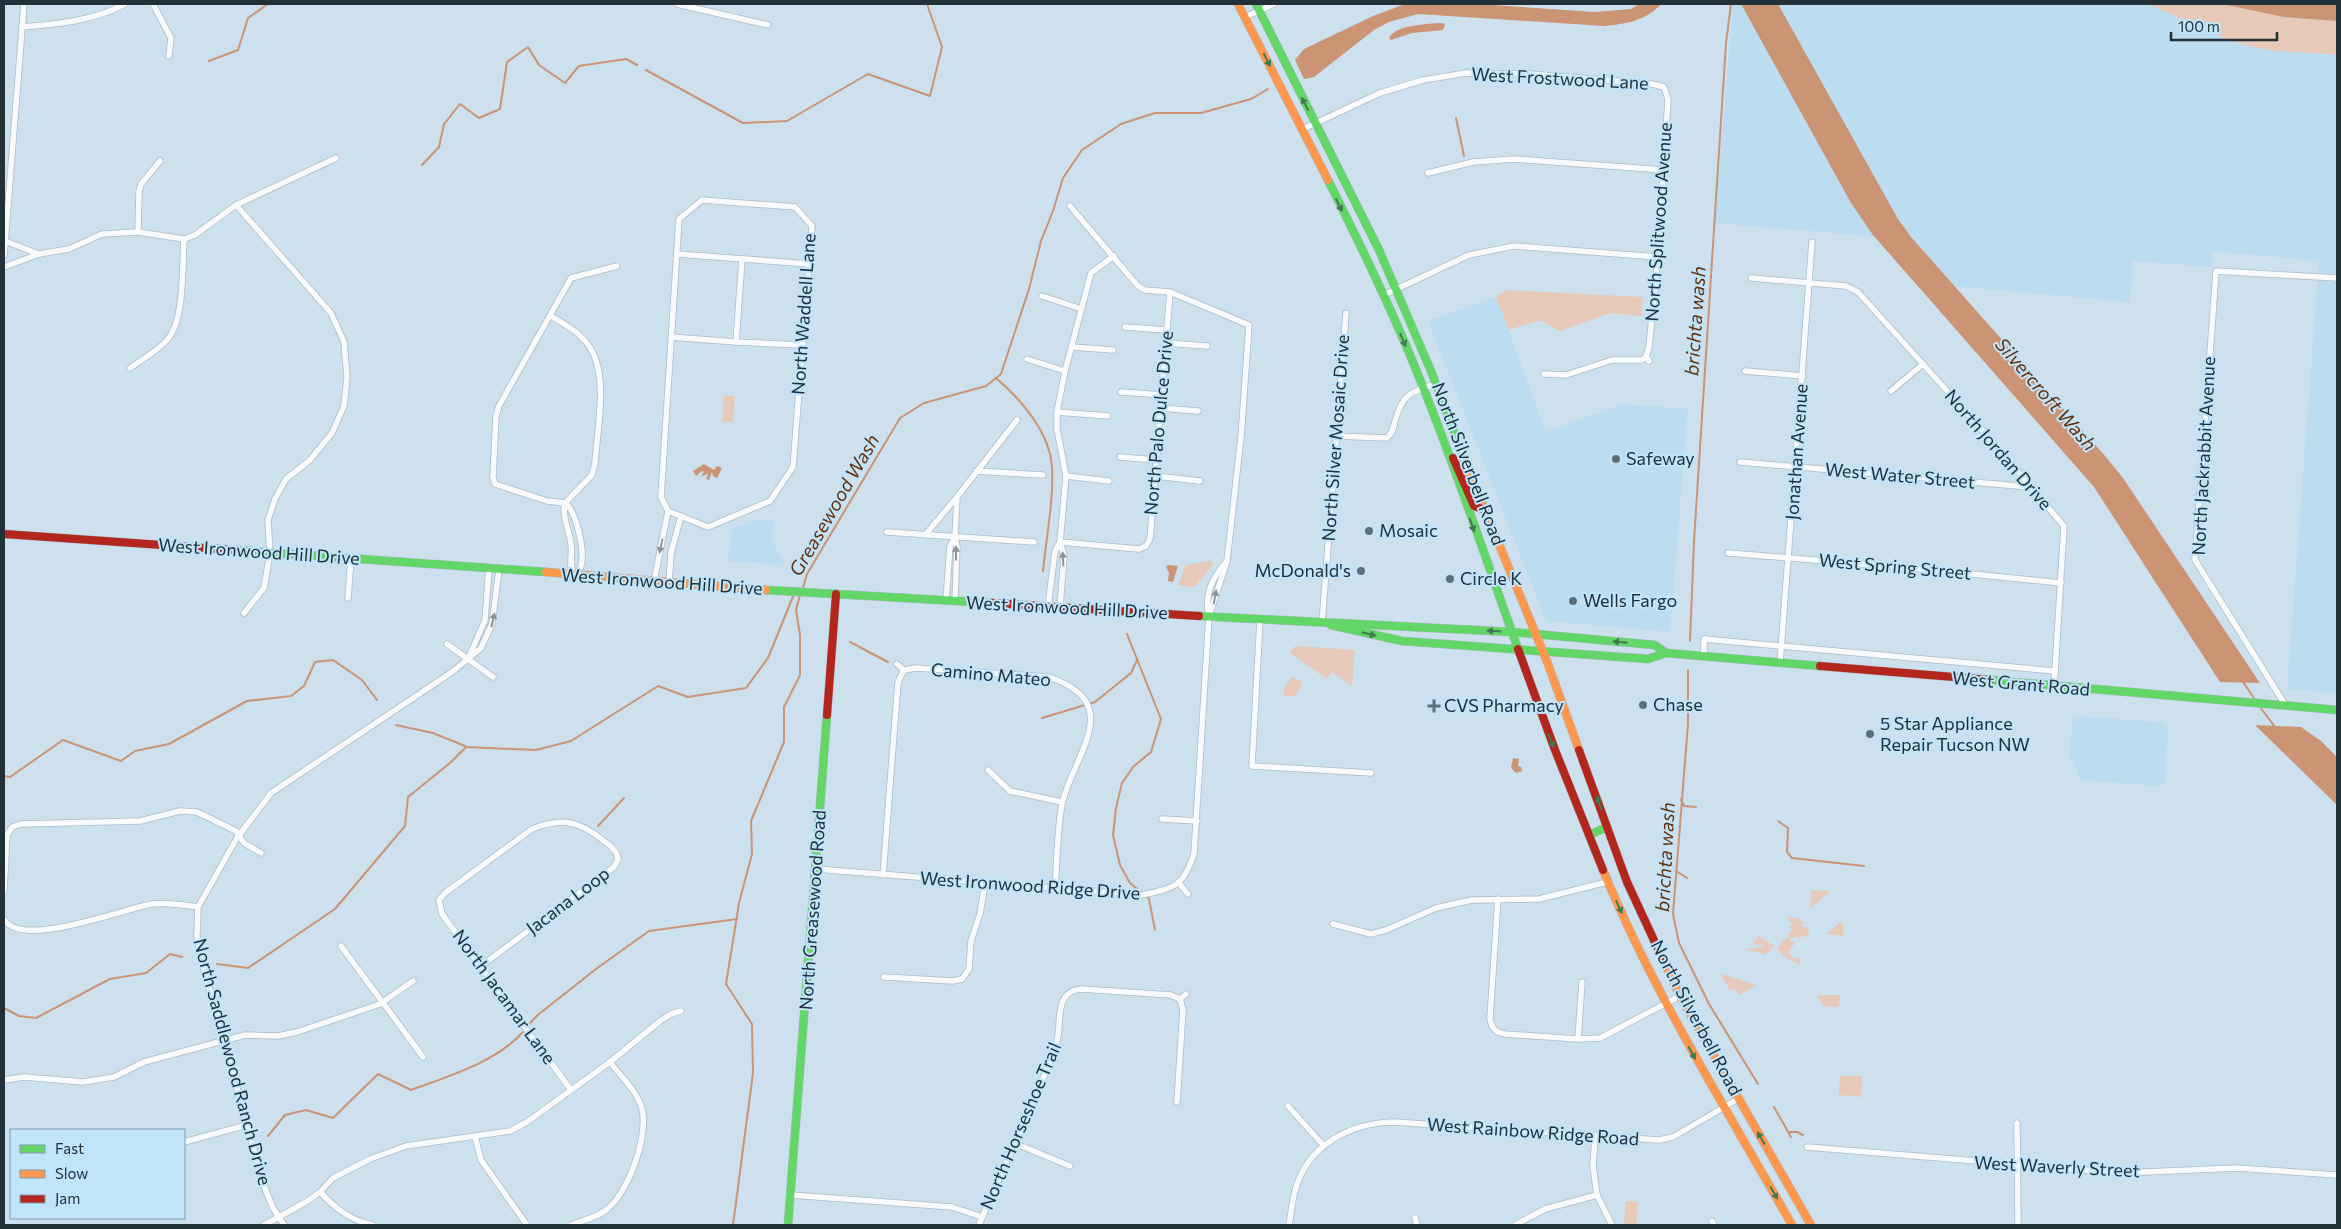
<svg xmlns="http://www.w3.org/2000/svg" width="2341" height="1229" font-family="Commissioner,sans-serif">
<style>
.built{fill:#bcddf0}
.green{fill:#e6c9b9}
.water{fill:#ca9475}
.lines{fill:none;stroke-linecap:round;stroke-linejoin:round}
.stream{stroke:#ca9475;stroke-width:2}
.street-casing{stroke:#adbcc6;stroke-width:7}
.fast-casing{stroke:#adbcc6;stroke-width:9}
.slow-casing{stroke:#adbcc6;stroke-width:9}
.jam-casing{stroke:#adbcc6;stroke-width:9}
.street{stroke:#f8fafc;stroke-width:5.5}
.fast{stroke:#63d668;stroke-width:8}
.slow{stroke:#ff974d;stroke-width:8}
.jam{stroke:#b3261e;stroke-width:8}
.oneway{fill:#3f7b4e}
.oneway2{fill:#8d959a}
.poi-dot{fill:#5e6e77;stroke:#c0e4fa;stroke-width:2}
.labels{text-anchor:middle;stroke-width:4;stroke-linejoin:round;paint-order:stroke}
.street-label{font-size:18px;fill:#223038;stroke:#c0e4fa}
.poi-label{font-size:18px;fill:#223038;stroke:#c0e4fa;text-anchor:start}
.water-label{font-size:19px;font-style:italic;fill:#683009;stroke:#c0e4fa}
</style>
<rect width="100%" height="100%" fill="#cde0ed"/>
<!-- built -->
<g class="built">
<path d="M1733,4h415l85,38 34,8 70,5v638l-50,-4 32,-428 -107,-10v16l-79,-6 -3,41 -210,-19 -37,-46 -168,-14z"/>
<path d="M1496,297l50,135 76,-28 66,5 -18,223 -124,-11 -118,-300z"/>
<path d="M757,519l19,2 -5,17 14,27 -57,-4 4,-32z"/>
<path d="M2073,716l88,6 5,3 2,5 -3,52 -5,4 -80,-6 -7,-19h-4z"/>
</g>
<!-- green -->
<g class="green">
<path d="M2148,4h189v51l-70,-5 -34,-8z"/>
<path d="M1507,290l136,7 -1,19 -32,-3 -50,18 -20,-11 -31,10 -13,-33z"/>
<path d="M724,395l11,1 -2,26h-11z"/>
<path d="M1209,561h3l1,4 -19,22 -16,-2 8,-20z"/>
<path d="M1337,562h5l-3,19 -7,-2 2,-15z"/>
<path d="M1295,646l60,4 -3,36 -20,-14 -5,7 -37,-26z"/>
<path d="M1292,676l10,6 -6,14h-12v-8z"/>
<path d="M1811,890l19,1 -20,18z"/>
<path d="M1787,917l11,1 5,5 -1,4 7,1 -1,8 -18,2 -2,-3 4,-6 -3,-2 3,-3z"/>
<path d="M1839,923h4v13l-17,-2z"/>
<path d="M1759,936l15,10 -9,9 -19,-6 12,-1 6,-3 -9,-1 -1,-3z"/>
<path d="M1787,937l8,6 -7,10 6,5h6v7l-15,-8 -8,-8z"/>
<path d="M1721,974l4,1 31,10 -17,10 -4,-7 -5,3z"/>
<path d="M1821,995h19l-1,12 -15,-1 -7,-9z"/>
<path d="M1840,1076h22l-1,21 -22,-2z"/>
<path d="M1626,1201l12,1 -2,23h-12z"/>
</g>
<!-- water -->
<g class="water">
<path d="M1405,4h72l118,8 36,-3 8,-5h22c-15,17 -36,20 -57,22l-186,-12 -29,8 -15,8 -60,47 -10,2 -9,-19 9,-11 69,-33z"/>
<path d="M1741,4h37l120,215 13,18 195,220 17,21 137,205 -40,-1 -126,-195 -221,-252 -22,-32z"/>
<path d="M2222,4h115v17l-53,-4z"/>
<path d="M1443,23l2,2 -2,5 -31,3 -21,7 -2,-2c7,-14 40,-14 54,-15z"/>
<path d="M704,464l10,6 3,-4 5,2 -5,10 -4,-2 -1,-4 -3,8 -3,-1 2,-5 -7,2 3,-4 -2,-1 -6,5 -3,-5z"/>
<path d="M1168,565l10,1 -5,16 -5,-1 1,-8 -3,-6z"/>
<path d="M2255,725l46,2 20,14 16,16v48z"/>
<path d="M1513,758l6,1 -1,7 3,1 1,4 -6,2 -5,-5z"/>
</g>
<g class="lines">
<!-- stream -->
<g class="stream">
<path d="M976,4h2"/>
<path d="M209,61l29,-11 10,-32 20,-14"/>
<path d="M646,70l97,53 44,-2 81,-47 62,22 12,-49 -15,-43"/>
<path d="M1456,118l8,38"/>
<path d="M422,165l17,-18 5,-23 16,-20 19,14 21,-9 7,-47 21,-15 11,18 26,18 14,-17 47,-7 11,6"/>
<path d="M996,378c25,21 54,55 56,89 2,32 -6,72 -9,104"/>
<path d="M802,591l5,-17 93,-156 24,-15 62,-17 15,-12 28,-85 12,-48 12,-30 10,-33 19,-28 39,-26 34,-11h46l50,-14 17,-10"/>
<path d="M1127,634l34,85 -10,33 -18,15 -11,16 -6,25 -3,27 7,30 10,18 19,16 6,31"/>
<path d="M1690,641l4,-100 32,-498 5,-39"/>
<path d="M850,642l38,20"/>
<path d="M1688,670v54l-15,190 6,29 30,61 49,80"/>
<path d="M2243,682l13,19"/>
<path d="M2260,707l15,20"/>
<path d="M1042,718l53,-16 36,-29 6,-13"/>
<path d="M396,725l37,8 32,13"/>
<path d="M4,776l6,1 53,-37 58,21 14,-10 34,-7 78,-43 44,-5 13,-10 11,-24 18,-2 29,20 15,20"/>
<path d="M1681,799l3,7 12,1"/>
<path d="M1778,821l10,7 -1,24 5,6 72,8"/>
<path d="M598,826l26,-28"/>
<path d="M1676,871l11,7"/>
<path d="M217,964l31,4 87,-59 70,-83 3,-29 42,-34 16,-16 70,3 35,-9 87,-55 30,11 58,-9 22,-30 26,-64"/>
<path d="M4,1008l15,8 17,2 74,-39 36,-6 24,-19 12,3"/>
<path d="M530,1023l9,-9 57,-45 53,-38 88,-12"/>
<path d="M1774,1107l17,30"/>
<path d="M1790,1132h7l6,3"/>
<path d="M268,1136l17,-21 21,-5 27,8 45,-44 33,16c37,-14 84,-27 112,-58"/>
<path d="M733,1225l20,-152 -1,-49 -26,-40 13,-81 13,-49 -1,-33 33,-79v-35l16,-32v-40l-4,-25 4,-15"/>
</g>
<defs>
<g id="street">
<path d="M153,4l18,34 -2,18"/>
<path d="M677,4l91,21"/>
<path d="M1245,17l29,-13"/>
<path d="M22,27c36,-3 71,-6 103,-23"/>
<path d="M1303,129l77,-36 43,-13 43,-7 64,1 122,10 12,3 4,12 -10,158 -9,90 -3,10"/>
<path d="M1428,173l45,-11 41,-3 150,11"/>
<path d="M702,200l93,7 17,19 -19,241 -23,34 -62,26 -40,-16 -7,-14 18,-278z"/>
<path d="M236,205l95,108 13,29 3,35 -3,29 -12,27 -22,27 -24,19 -11,20 -7,21 2,33 -6,35 -20,25"/>
<path d="M1070,206l68,80 7,4 25,2 79,33 -8,112 -14,124 -18,55"/>
<path d="M138,232l1,-40 2,-8 19,-23"/>
<path d="M5,241l34,13 30,-5 33,-15 36,-2 46,7 11,-4 41,-30 100,-47"/>
<path d="M677,254l132,10"/>
<path d="M4,255l20,-251"/>
<path d="M1114,256l-23,17 -26,98 -8,41v17l9,47 -6,66 79,7 7,-3 4,-7 20,-247"/>
<path d="M4,267l35,-13"/>
<path d="M1751,278l95,8 12,6 126,140 80,94 -10,161"/>
<path d="M1384,295l85,-40 45,-9 144,11"/>
<path d="M1042,296l40,13"/>
<path d="M551,316c15,9 32,18 41,35 16,29 5,79 3,112l-3,12 -27,28 -18,-2 -52,-17 -2,-7 3,-61 3,-10 72,-128 46,-12"/>
<path d="M1125,327l42,3"/>
<path d="M671,337l65,5 6,-83"/>
<path d="M736,342l66,3"/>
<path d="M1166,343l41,3"/>
<path d="M1072,347l41,3"/>
<path d="M1027,359l38,12"/>
<path d="M130,368c13,-9 27,-17 37,-28 18,-20 15,-74 17,-101"/>
<path d="M1745,371l58,5"/>
<path d="M1544,374l22,1 46,-15h30l4,-3 3,4"/>
<path d="M1891,391l32,-27"/>
<path d="M1121,392l41,3"/>
<path d="M1160,408l38,3"/>
<path d="M1057,412l51,4"/>
<path d="M1335,436l52,2c6,-5 6,-10 8,-17 7,-26 16,-30 41,-37"/>
<path d="M1120,457l36,3"/>
<path d="M1740,462l290,25"/>
<path d="M976,471l67,4"/>
<path d="M1066,476l43,5"/>
<path d="M1155,476l45,5"/>
<path d="M565,503c12,9 20,49 16,63 -1,3 -5,7 -7,10 -6,-11 -1,-21 -3,-32 -2,-14 -9,-27 -6,-41z"/>
<path d="M887,532l147,10"/>
<path d="M925,535l32,-38"/>
<path d="M955,537l2,-40 60,-77"/>
<path d="M1728,553l184,15 149,15"/>
<path d="M654,581l14,-70"/>
<path d="M669,582l2,-29 10,-37"/>
<path d="M348,598l3,-40"/>
<path d="M946,601l4,-55 5,-9 2,10 -2,54"/>
<path d="M1048,607l7,-56 5,-9 4,14 -4,51"/>
<path d="M1260,620l-8,146 119,7"/>
<path d="M1322,623l24,-310"/>
<path d="M447,644l46,33"/>
<path d="M1704,656v-17l351,32"/>
<path d="M469,657l16,-37 4,-52"/>
<path d="M1780,663l32,-421"/>
<path d="M897,664l7,6"/>
<path d="M904,670l12,-2 133,9c76,25 27,75 14,123 -6,23 -6,64 -8,89"/>
<path d="M2286,706l-91,-146 21,-289 121,7"/>
<path d="M988,770l22,21 52,11"/>
<path d="M1162,819l35,2"/>
<path d="M816,869l326,26c33,-7 41,-8 52,-41l15,-238c-5,-22 3,-38 18,-55"/>
<path d="M883,875l15,-193 6,-12"/>
<path d="M1178,882l10,12"/>
<path d="M4,891l3,-56 5,-8 9,-3 119,-3 40,-10 17,1 39,19 8,12 17,10"/>
<path d="M1498,899l-8,119c1,10 6,15 15,16l73,5 22,-1 80,-42"/>
<path d="M4,919c16,31 122,-11 148,-15 15,-2 31,1 46,3"/>
<path d="M1333,924l38,10 15,-4 50,-22 36,-8 67,-1 68,-17"/>
<path d="M341,946l82,111"/>
<path d="M481,966l133,-99 4,-8c-1,-9 -8,-13 -14,-18 -24,-20 -42,-24 -72,-12l-87,64 -6,7 3,14 129,176"/>
<path d="M884,977l69,4 9,-2 7,-10 2,-28 9,-27 5,-31"/>
<path d="M1180,999l6,-5"/>
<path d="M1578,1039l4,-57"/>
<path d="M4,1080l20,-3 59,5 31,-5 30,-15 101,-27 33,1 19,-4 83,-28 33,-23"/>
<path d="M1177,1102l6,-92 -3,-11"/>
<path d="M1288,1106l35,39"/>
<path d="M2017,1123l1,102"/>
<path d="M1595,1136l-2,30 4,29 15,30"/>
<path d="M475,1137l6,23 46,65"/>
<path d="M184,1142l63,-17"/>
<path d="M1014,1143l56,23"/>
<path d="M1807,1147l314,26 116,-5 100,7"/>
<path d="M320,1192c16,17 30,28 53,33"/>
<path d="M790,1195l162,12 30,10"/>
<path d="M1415,1218l2,7"/>
<path d="M1712,1221l2,4"/>
<path d="M264,1225l42,-23 14,-10 13,-14 37,-19 36,-13 104,-15 17,-9 83,-60 50,-41 11,-7 10,-3"/>
<path d="M284,1225l-11,-17 -9,-22 -63,-227 -4,-23 1,-29 39,-69 34,-45 181,-121 29,-24 11,-24 7,-55"/>
<path d="M571,1225c12,-5 25,-7 35,-15 22,-16 43,-75 36,-101 -4,-17 -22,-33 -32,-47"/>
<path d="M979,1225c25,-60 55,-119 77,-180 7,-20 -4,-53 25,-56l90,6 9,4"/>
<path d="M1289,1225c2,-11 3,-23 6,-34 12,-46 55,-68 99,-69l265,18 14,-3 65,-38"/>
<path d="M1515,1225l30,-16 52,-14"/>
</g>
<g id="fast">
<path d="M1256,4l123,246 52,121 36,95"/>
<path d="M1328,180c29,58 57,115 82,175 40,96 73,196 108,294"/>
<path d="M234,550l312,22"/>
<path d="M766,590l226,13"/>
<path d="M1199,616l313,16 143,13 11,8"/>
<path d="M1331,625l71,16 246,18 18,-6 154,13"/>
<path d="M1990,680l347,30"/>
<path d="M1589,835l18,-8"/>
<path d="M788,1225l39,-510"/>
</g>
<g id="slow">
<path d="M1238,4l90,176"/>
<path d="M1467,466l81,198 31,86"/>
<path d="M546,572l220,18"/>
<path d="M1603,870c51,124 123,238 189,355"/>
<path d="M1665,964l15,32 131,229"/>
</g>
<g id="jam">
<path d="M1453,458l21,48 11,4"/>
<path d="M4,534l230,16"/>
<path d="M992,603l207,13"/>
<path d="M1518,649l37,101 48,120"/>
<path d="M1820,666l170,14"/>
<path d="M827,715l9,-121"/>
<path d="M1579,750l48,132 38,82"/>
</g>
</defs>
<!-- street casing -->
<use href="#street" class="street-casing"/>
<!-- fast casing -->
<use href="#fast" class="fast-casing"/>
<!-- slow casing -->
<use href="#slow" class="slow-casing"/>
<!-- jam casing -->
<use href="#jam" class="jam-casing"/>
<!-- street -->
<use href="#street" class="street"/>
<!-- fast -->
<use href="#fast" class="fast"/>
<!-- slow -->
<use href="#slow" class="slow"/>
<!-- jam -->
<use href="#jam" class="jam"/>
</g>
<!-- one-way arrows -->
<defs><path id="oneway-solid" d="M-6-.8H1V-3.2L6.5 0L1 3.2V.8H-6Z" transform="scale(1.25)"/></defs>
<g class="oneway">
<use href="#oneway-solid" transform="translate(1267 60) rotate(63)"/>
<use href="#oneway-solid" transform="translate(1305 104) rotate(-118)"/>
<use href="#oneway-solid" transform="translate(1339 205) rotate(64)"/>
<use href="#oneway-solid" transform="translate(1403 340) rotate(67)"/>
<use href="#oneway-solid" transform="translate(1472 525) rotate(71)"/>
<use href="#oneway-solid" transform="translate(1494 631) rotate(-177)"/>
<use href="#oneway-solid" transform="translate(1369 634) rotate(13)"/>
<use href="#oneway-solid" transform="translate(1620 642) rotate(-175)"/>
<use href="#oneway-solid" transform="translate(1551 741) rotate(68)"/>
<use href="#oneway-solid" transform="translate(1599 803) rotate(-109)"/>
<use href="#oneway-solid" transform="translate(1619 907) rotate(65)"/>
<use href="#oneway-solid" transform="translate(1692 1053) rotate(61)"/>
<use href="#oneway-solid" transform="translate(1761 1138) rotate(-120)"/>
<use href="#oneway-solid" transform="translate(1774 1193) rotate(61)"/>
</g>
<g class="oneway2">
<use href="#oneway-solid" transform="translate(661 546) rotate(102)"/>
<use href="#oneway-solid" transform="translate(956 553) rotate(-90)"/>
<use href="#oneway-solid" transform="translate(1063 559) rotate(-93)"/>
<use href="#oneway-solid" transform="translate(1215 597) rotate(-80)"/>
<use href="#oneway-solid" transform="translate(493 620) rotate(-77)"/>
</g>
<!-- markers -->
<g class="poi-dot">
<circle cx="1616" cy="459" r="5"/>
<circle cx="1369" cy="531" r="5"/>
<circle cx="1361" cy="571" r="5"/>
<circle cx="1450" cy="579" r="5"/>
<circle cx="1573" cy="601" r="5"/>
<circle cx="1643" cy="705" r="5"/>
<path d="M1431.5 698.5h5v5h5v5h-5v5h-5v-5h-5v-5h5z"/>
<circle cx="1870" cy="734" r="5"/>
</g>
<g class="labels">
<!-- street labels -->
<g class="street-label">
<text transform="translate(1560 79) rotate(3)" y="6">West Frostwood Lane</text>
<text transform="translate(1659 222) rotate(-86)" y="6">North Splitwood Avenue</text>
<text transform="translate(804 314) rotate(-86)" y="6">North Waddell Lane</text>
<text transform="translate(1159 423) rotate(-85)" y="6">North Palo Dulce Drive</text>
<text transform="translate(1336 438) rotate(-86)" y="6">North Silver Mosaic Drive</text>
<text transform="translate(1998 450) rotate(49)" y="6">North Jordan Drive</text>
<text transform="translate(1797 452) rotate(-86)" y="6">Jonathan Avenue</text>
<text transform="translate(2204 456) rotate(-87)" y="6">North Jackrabbit Avenue</text>
<text transform="translate(1468 464) rotate(69)" y="6">North Silverbell Road</text>
<text transform="translate(1900 476) rotate(5)" y="6">West Water Street</text>
<text transform="translate(259 552) rotate(4)" y="6">West Ironwood Hill Drive</text>
<text transform="translate(1895 567) rotate(5)" y="6">West Spring Street</text>
<text transform="translate(662 582) rotate(4)" y="6">West Ironwood Hill Drive</text>
<text transform="translate(1067 608) rotate(3)" y="6">West Ironwood Hill Drive</text>
<text transform="translate(991 675) rotate(5)" y="6">Camino Mateo</text>
<text transform="translate(2021 684) rotate(5)" y="6">West Grant Road</text>
<text transform="translate(1030 886) rotate(4)" y="6">West Ironwood Ridge Drive</text>
<text transform="translate(568 901) rotate(-37)" y="6">Jacana Loop</text>
<text transform="translate(813 910) rotate(-86)" y="6">North Greasewood Road</text>
<text transform="translate(504 997) rotate(54)" y="6">North Jacamar Lane</text>
<text transform="translate(1696 1018) rotate(62)" y="6">North Silverbell Road</text>
<text transform="translate(232 1062) rotate(75)" y="6">North Saddlewood Ranch Drive</text>
<text transform="translate(1021 1126) rotate(-67)" y="6">North Horseshoe Trail</text>
<text transform="translate(1533 1132) rotate(4)" y="6">West Rainbow Ridge Road</text>
<text transform="translate(2057 1167) rotate(3)" y="6">West Waverly Street</text>
</g>
<!-- poi labels -->
<g class="poi-label">
<text x="1626" y="465">Safeway</text>
<text x="1379" y="537">Mosaic</text>
<text x="1351" y="577" text-anchor="end">McDonald's</text>
<text x="1460" y="585">Circle K</text>
<text x="1583" y="607">Wells Fargo</text>
<text x="1653" y="711">Chase</text>
<text x="1444" y="712">CVS Pharmacy</text>
<text x="1880" y="730">5 Star Appliance<tspan x="1880" dy="21">Repair Tucson NW</tspan></text>
</g>
<!-- water labels -->
<g class="water-label">
<text transform="translate(1695 321) rotate(-86)" y="7">brichta wash</text>
<text transform="translate(2046 394) rotate(49)" y="7">Silvercroft Wash</text>
<text transform="translate(834 505) rotate(-60)" y="7">Greasewood Wash</text>
<text transform="translate(1665 857) rotate(-87)" y="7">brichta wash</text>
</g>
</g>
<!-- border -->
<rect width="2341" height="1229" fill="none" stroke="#223038" stroke-width="10"/>
<!-- legend -->
<rect x="10" y="1129" width="175" height="90" fill="#c0e4fa" stroke="#819cac"/>
<rect x="20" y="1145" width="25" height="8" fill="#63d668" stroke="#819cac"/>
<text x="55" y="1154" font-size="15" fill="#223038">Fast</text>
<rect x="20" y="1170" width="25" height="8" fill="#ff974d" stroke="#819cac"/>
<text x="55" y="1179" font-size="15" fill="#223038">Slow</text>
<rect x="20" y="1195" width="25" height="8" fill="#b3261e" stroke="#819cac"/>
<text x="55" y="1204" font-size="15" fill="#223038">Jam</text>
<!-- scale -->
<path d="M2171 32v8h106v-8" fill="none" stroke="#223038" stroke-width="2.5"/>
<text x="2178" y="32" font-size="15" fill="#223038" stroke="#c0e4fa" stroke-width="4" paint-order="stroke">100 m</text>
</svg>
